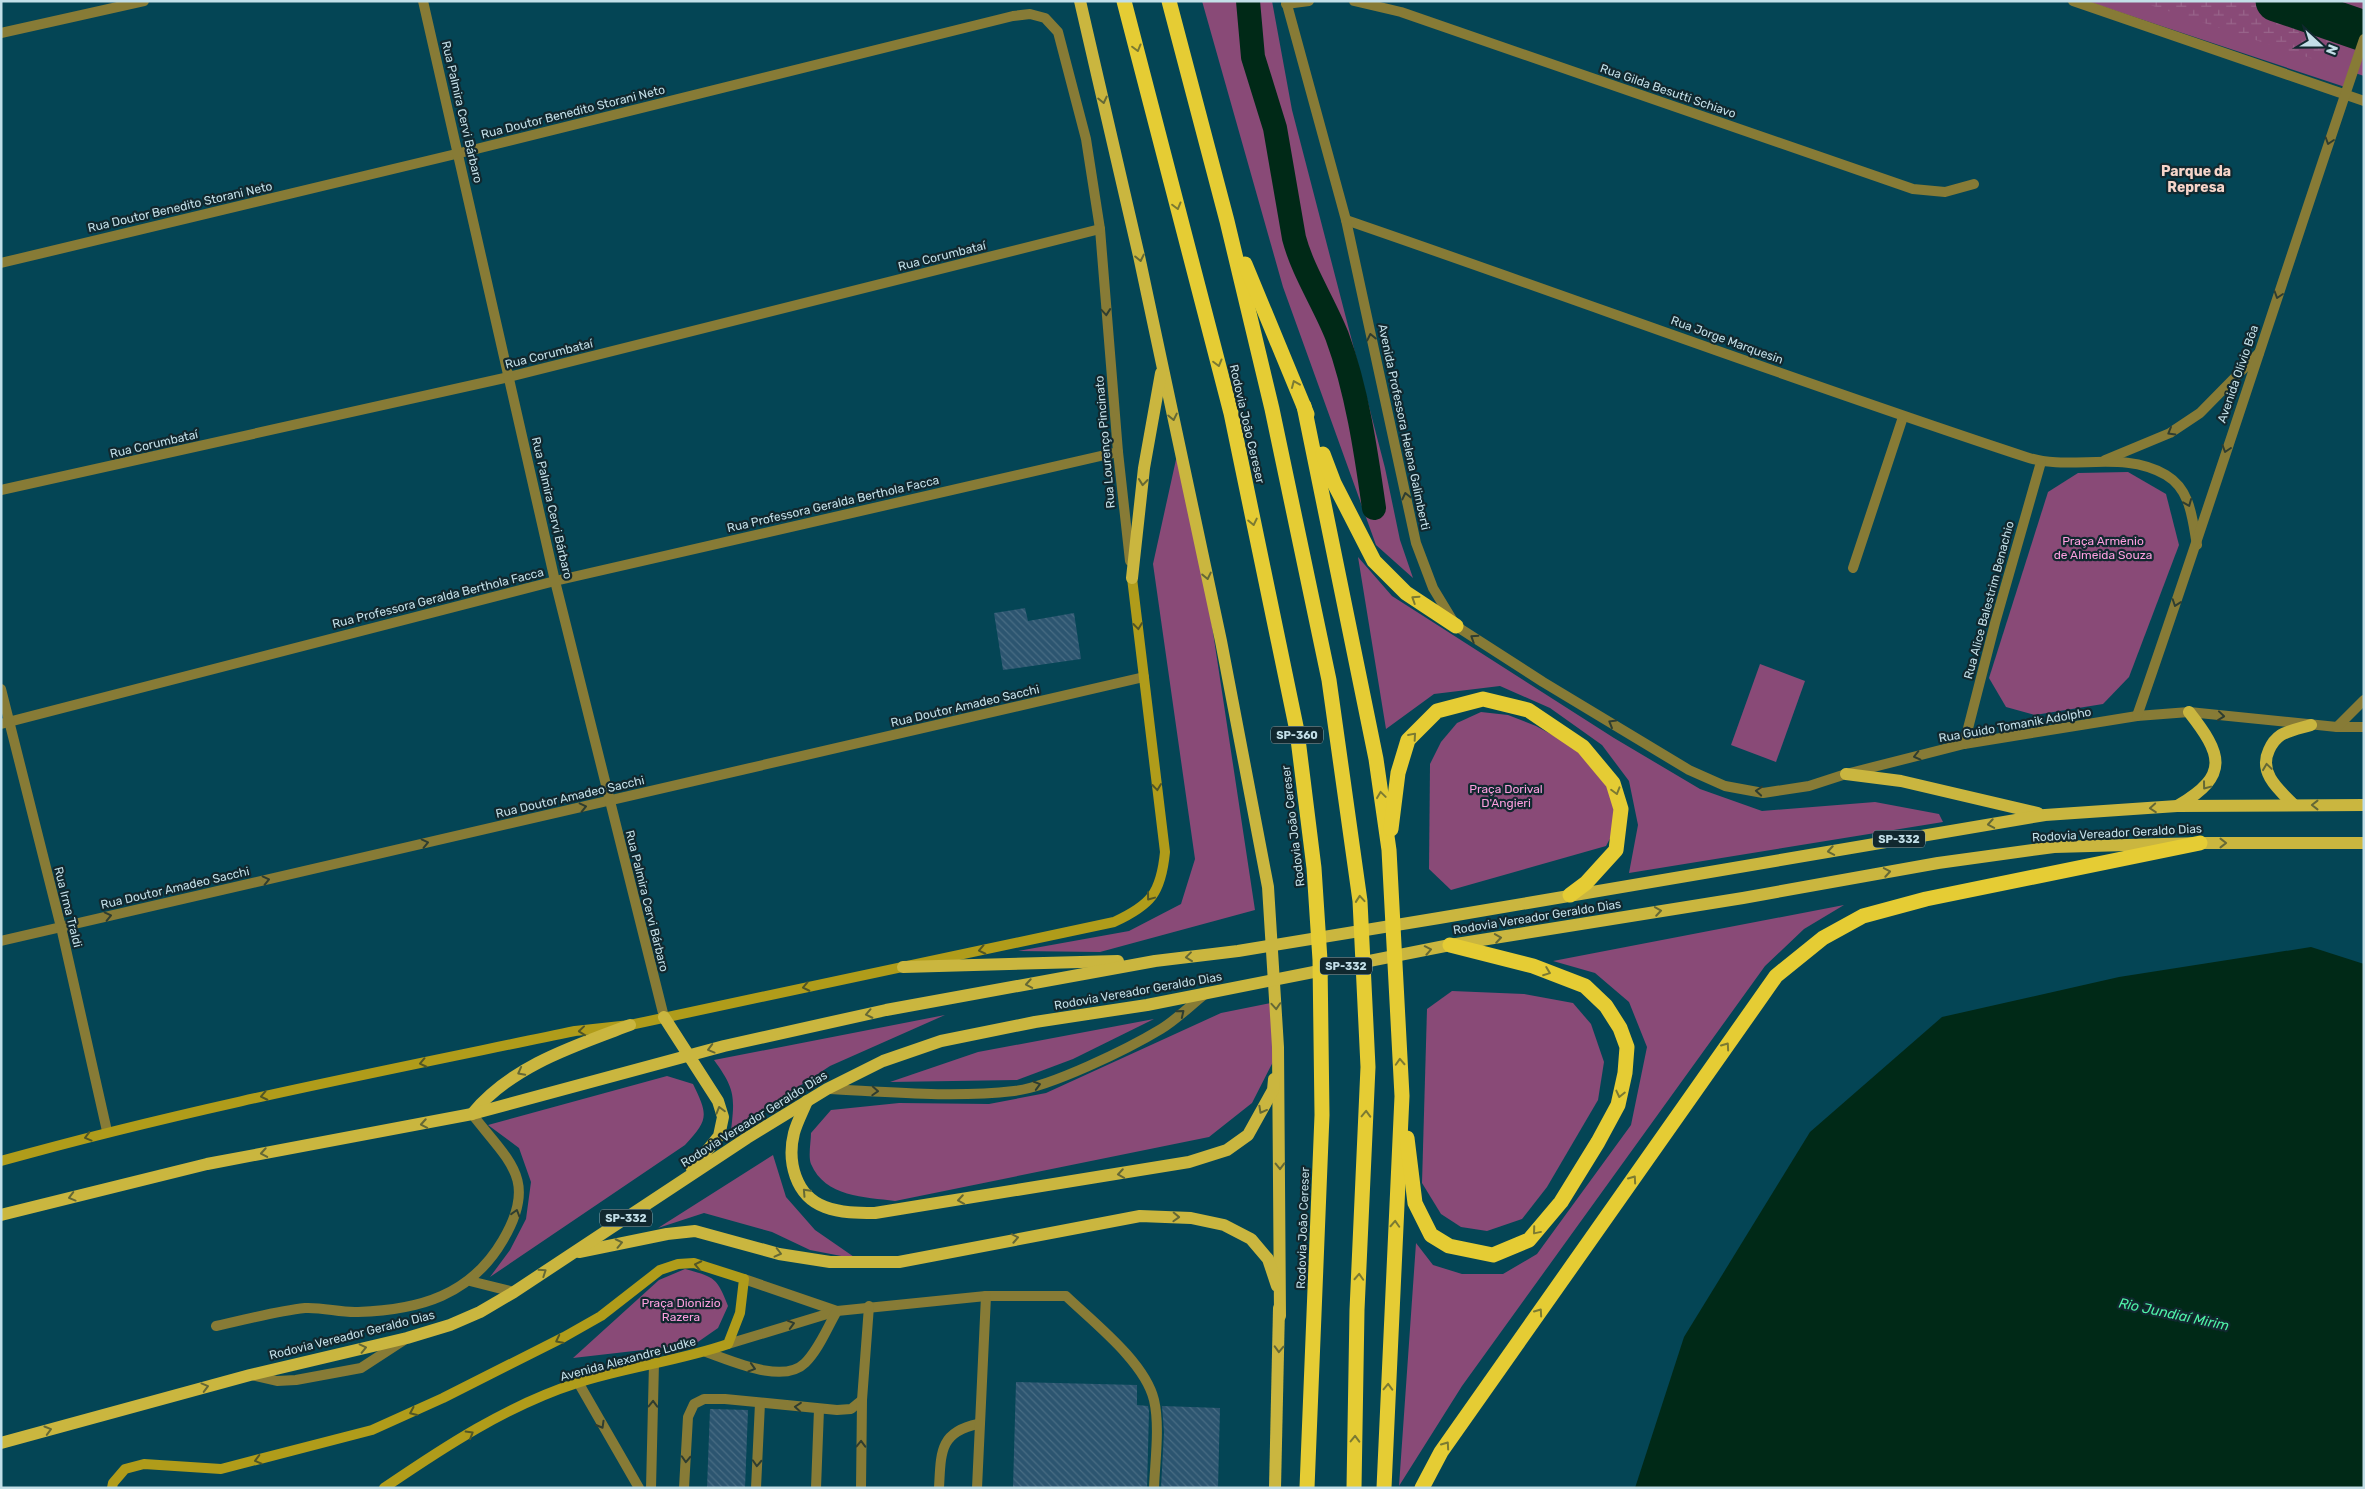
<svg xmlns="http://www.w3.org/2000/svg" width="2365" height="1489" font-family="Rubik,sans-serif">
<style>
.green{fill:#894a77}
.wetland{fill:url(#wetland-marsh)}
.water{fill:#002917}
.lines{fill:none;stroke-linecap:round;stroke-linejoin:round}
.canal{stroke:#002917;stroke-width:24}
.river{stroke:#002917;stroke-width:41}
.building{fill:url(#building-back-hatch)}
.service{stroke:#877b36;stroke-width:10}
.minor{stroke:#877b36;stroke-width:10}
.tertiary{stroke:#877b36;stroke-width:10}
.secondary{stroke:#b09c1a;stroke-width:10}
.primary{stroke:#cab63f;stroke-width:12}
.motorway{stroke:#e5cc34;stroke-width:15}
.oneway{stroke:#7b7a32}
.oneway2{stroke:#646836}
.oneway3{stroke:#2e3d31}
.oneway4{stroke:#515627}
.labels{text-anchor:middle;stroke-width:4.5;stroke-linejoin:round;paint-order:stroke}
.shield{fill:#11282f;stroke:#8ea8b0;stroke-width:1}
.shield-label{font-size:11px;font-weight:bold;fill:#c3dfe8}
.street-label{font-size:12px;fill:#c3dfe8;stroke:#11282f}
.park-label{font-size:12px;fill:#fd9fdf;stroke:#11282f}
.neighbourhood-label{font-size:14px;font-weight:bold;fill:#f6d5ca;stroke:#11282f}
.water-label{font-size:14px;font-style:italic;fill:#4ff3a8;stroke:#11282f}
</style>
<defs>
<pattern id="wetland-marsh" width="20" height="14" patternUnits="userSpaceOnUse" patternTransform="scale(1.25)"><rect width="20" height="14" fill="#894a77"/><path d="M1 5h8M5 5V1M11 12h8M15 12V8" fill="none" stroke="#98648a"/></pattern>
<pattern id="building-back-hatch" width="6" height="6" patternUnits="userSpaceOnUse" patternTransform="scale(1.25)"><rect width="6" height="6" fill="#2c5570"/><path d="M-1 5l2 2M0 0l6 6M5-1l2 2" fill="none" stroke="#496d84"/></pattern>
</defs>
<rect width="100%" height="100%" fill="#044555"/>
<!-- green -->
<g class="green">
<path d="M1202,1h70l20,109 93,358 15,72 13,38 -37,-33 -93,-258z"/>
<path d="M2086,1h278v75l-15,-5 -4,16z"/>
<path d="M1179,446l27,140 49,324 -155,42 -82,-1 111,-20 52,-27 14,-45 -42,-295z"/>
<path d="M2128,472l38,22 13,51 -50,132 -26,27 -68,11 -29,-8 -17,-29 59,-186 30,-19z"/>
<path d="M1358,557l34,39 222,142 86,51 62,22 113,-9 64,12 4,8 -314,51 9,-48 -9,-44 -27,-36 -52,-37 -50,-22 -66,8 -48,35z"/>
<path d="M1760,664l45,17 -29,81 -45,-17z"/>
<path d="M1481,712l27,3 28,11 31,17 38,29 15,48 -14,26 -155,44 -22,-21 1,-105 11,-22 16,-19z"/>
<path d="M1844,905l-40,24 -39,37 -303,420 -63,100 17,-243 17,22 29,9h41l34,-20 94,-129 16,-78 -18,-45 -34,-29 -42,-12z"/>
<path d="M1452,991l72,3 49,9 18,21 13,38 -6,38 -51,87 -25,32 -35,12 -26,-4 -20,-13 -19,-31 5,-174z"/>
<path d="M1276,1002l-1,56 -23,45 -43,34 -314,64c-30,-4 -70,-4 -84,-37 -3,-8 0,-22 0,-31l20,-23 68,-7 90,1 57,-11 175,-80z"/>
<path d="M945,1015l-115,51 -99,65c4,-35 4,-42 -17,-71z"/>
<path d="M1154,1019l-81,40 -56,21 -127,2 88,-30z"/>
<path d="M667,1076l26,8c15,31 16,35 -8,61l-195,132 20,-27 16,-31 5,-37 -12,-34 -31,-23z"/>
<path d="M773,1155l13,42 29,33 42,29 -47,-9 -38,-18 -68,-19 -46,15z"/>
<path d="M685,1269c29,8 32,8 43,37l-10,22 -23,16 -122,14 86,-78z"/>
</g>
<!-- wetland -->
<path class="wetland" d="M2138,1h207l-20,62z"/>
<!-- water -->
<path class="water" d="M2311,947l53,17v524h-729l49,-151 126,-205 132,-115 177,-40z"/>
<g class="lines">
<!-- canal -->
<path class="canal" d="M1248,1l5,56 22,71 19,110c9,34 30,65 43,98 20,54 29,116 37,172"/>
<!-- river -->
<path class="river" d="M2276,1l88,30"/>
</g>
<!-- building -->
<g class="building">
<path d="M1025,608l3,13 46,-8 7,46 -78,11 -9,-57z"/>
<path d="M1016,1382l121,3v20l11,1 1,5 -2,77h-134z"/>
<path d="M1162,1406l58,2 -2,80h-57l3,-56z"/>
<path d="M710,1409l38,1 -3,78h-38z"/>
</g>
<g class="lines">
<!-- service -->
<g class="service">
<path d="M1853,568l50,-151"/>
<path d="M828,1089c61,3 125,9 186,2 36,-4 114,-42 147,-62 15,-9 30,-24 44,-35"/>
<path d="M744,1279l93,32"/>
<path d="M470,1281l44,11"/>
<path d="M216,1326c29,-6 60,-15 89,-18 18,-1 36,5 53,4 62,-2 113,-17 145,-72 36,-61 5,-79 -31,-126"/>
<path d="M728,1344l109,-33 149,-15h80c27,26 79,66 88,104 6,26 1,61 0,88"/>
<path d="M706,1352c24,8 77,33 99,11 14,-14 22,-35 32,-52"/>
<path d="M251,1375l26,6 19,-1 65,-12 43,-28"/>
<path d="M684,1488l4,-71 6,-13 10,-5h21l112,11 14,-1 11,-9"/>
<path d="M756,1488l4,-85"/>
<path d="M816,1488l3,-79"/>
<path d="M861,1488l1,-88 7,-94"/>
<path d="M939,1488c2,-35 0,-56 39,-64"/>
<path d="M977,1488l9,-192"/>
</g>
<!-- minor -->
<g class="minor">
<path d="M1354,1l47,11 512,177 32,3 29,-8"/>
<path d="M1286,4l23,-3"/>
<path d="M1,33l143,-32"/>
<path d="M1346,220c227,78 452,162 680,237 44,15 96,-8 140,18 25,15 26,43 31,70"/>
<path d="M1,263l459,-110 553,-137 17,-2 15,4 13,14 28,107 14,90 18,223 12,109"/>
<path d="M2105,460l65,-27 30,-20 59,-60"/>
<path d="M1,490l508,-113 591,-148"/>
<path d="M1,724l554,-143 563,-129"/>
<path d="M1964,744l31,-121 46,-161"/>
<path d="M1,941l1143,-264"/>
</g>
<!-- tertiary -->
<g class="tertiary">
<path d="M423,1l132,580 109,436"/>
<path d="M1286,1l60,219 70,323 17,45 23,38 87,56 146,88 36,16 38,7 46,-7 37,-12 118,-30 173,-28 52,-4 148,15h27"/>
<path d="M2073,1l291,100"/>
<path d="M1,689l60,238 46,204"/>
<path d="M2137,716c78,-224 150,-451 227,-677"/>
<path d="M2337,727l27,-27"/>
<path d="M578,1382l61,106"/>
<path d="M651,1488l3,-125"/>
</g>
<!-- secondary -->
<g class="secondary">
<path d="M1,1161c189,-53 382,-90 574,-130l55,-6 484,-103c37,-17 47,-29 51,-70l-33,-274"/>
<path d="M112,1488l1,-5 12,-14 19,-5 77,5 151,-39 71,-32 121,-61 37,-21 59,-46 18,-6 16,-1 50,16 -4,34 -12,31c-49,17 -102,23 -151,39 -69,22 -133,64 -193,105"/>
</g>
<!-- primary -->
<g class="primary">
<path d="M1080,1l59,255 82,385 47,246 10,160 2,269"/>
<path d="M1132,578l12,-110 17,-95"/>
<path d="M1846,774l55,7 137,32"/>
<path d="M2179,805c51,-30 43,-51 10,-93"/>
<path d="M2294,805c-15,-15 -36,-32 -25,-55 3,-7 6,-11 12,-15 9,-5 20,-7 30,-10"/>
<path d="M903,967l215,-6"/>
<path d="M664,1017l54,84 5,16 -4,19 -27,33"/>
<path d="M807,1101c-4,10 -10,21 -13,32 -7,28 1,63 31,74 16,6 33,6 50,6l314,-51 38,-12 21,-15 25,-45 1,-11"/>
<path d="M472,1114c39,-48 102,-68 158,-89"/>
<path d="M1,1215l206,-51 265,-50 252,-68 162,-36 269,-49 83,-10 201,-33 606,-103 132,-9 187,-1"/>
<path d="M579,1252l88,-18 28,-3 84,23 51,8h69l241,-46 51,2 33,7 27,14 17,20 9,27"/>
<path d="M1,1443l249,-68 157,-37 43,-13 30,-13 34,-20 233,-154 80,-49 56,-28 58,-20 94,-19 112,-17 303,-60 293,-47 195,-35 116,-16 146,-4h164"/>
<path d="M1275,1488l4,-180"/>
</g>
<!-- motorway -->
<g class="motorway">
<path d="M1124,1l107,412 66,318 17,137 6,92 2,155 -15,373"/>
<path d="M1169,1l58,220 45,188 57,271 31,221 8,166 -11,243 -3,178"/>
<path d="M1245,264l62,150"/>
<path d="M1304,406l72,353 13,91 13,246 -18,392"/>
<path d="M1323,454l11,29 40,78 32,32 50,33"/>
<path d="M1391,829l7,-56 10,-33 29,-29 46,-12 45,11 55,37 30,36 8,26 -5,41 -30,33 -16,12"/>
<path d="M1407,1138l8,65 16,32 18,11 44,9 36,-15 32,-38 37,-60 20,-37 7,-32 2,-26 -7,-19 -14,-22 -21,-20 -52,-20 -83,-21"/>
<path d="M1422,1488l19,-36 335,-476 47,-38 40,-22 63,-17 274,-56"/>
</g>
</g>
<!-- one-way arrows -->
<defs><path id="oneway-chevron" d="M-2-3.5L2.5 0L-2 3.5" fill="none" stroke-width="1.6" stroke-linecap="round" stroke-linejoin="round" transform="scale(1.25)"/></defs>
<g class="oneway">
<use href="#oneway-chevron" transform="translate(1137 48) rotate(75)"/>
<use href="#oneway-chevron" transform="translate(1177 206) rotate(75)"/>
<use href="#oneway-chevron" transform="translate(1218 363) rotate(75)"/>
<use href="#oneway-chevron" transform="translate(1295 384) rotate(-113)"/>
<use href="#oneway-chevron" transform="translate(1253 522) rotate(78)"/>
<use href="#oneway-chevron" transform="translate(1415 599) rotate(-147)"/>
<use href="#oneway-chevron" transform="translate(1413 736) rotate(-49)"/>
<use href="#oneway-chevron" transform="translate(1616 791) rotate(74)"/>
<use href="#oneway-chevron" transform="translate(1381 795) rotate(-98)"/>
<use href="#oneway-chevron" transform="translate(1360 899) rotate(-95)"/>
<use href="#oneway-chevron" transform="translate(1547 972) rotate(21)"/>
<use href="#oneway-chevron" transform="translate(1726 1046) rotate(-55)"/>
<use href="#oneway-chevron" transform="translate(1400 1062) rotate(-93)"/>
<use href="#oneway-chevron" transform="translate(1620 1094) rotate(103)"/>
<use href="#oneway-chevron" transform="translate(1366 1114) rotate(-88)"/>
<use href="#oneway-chevron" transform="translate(1633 1179) rotate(-55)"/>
<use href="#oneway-chevron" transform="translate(1395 1224) rotate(-87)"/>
<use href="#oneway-chevron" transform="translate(1536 1231) rotate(130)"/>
<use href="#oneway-chevron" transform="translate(1359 1277) rotate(-87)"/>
<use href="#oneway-chevron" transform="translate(1539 1312) rotate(-55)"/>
<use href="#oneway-chevron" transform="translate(1388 1387) rotate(-88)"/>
<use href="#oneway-chevron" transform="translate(1355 1439) rotate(-89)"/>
<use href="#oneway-chevron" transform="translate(1446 1445) rotate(-55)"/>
</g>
<g class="oneway2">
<use href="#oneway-chevron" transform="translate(1103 100) rotate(77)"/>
<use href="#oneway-chevron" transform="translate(1140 258) rotate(78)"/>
<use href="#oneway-chevron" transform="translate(1173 417) rotate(78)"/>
<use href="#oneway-chevron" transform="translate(1143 482) rotate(96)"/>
<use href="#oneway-chevron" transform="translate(1207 576) rotate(78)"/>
<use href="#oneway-chevron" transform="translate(2267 767) rotate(-98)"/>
<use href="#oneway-chevron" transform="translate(2206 786) rotate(127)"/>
<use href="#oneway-chevron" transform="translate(2315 805) rotate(180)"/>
<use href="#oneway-chevron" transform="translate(2153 808) rotate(176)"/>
<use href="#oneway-chevron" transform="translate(1991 824) rotate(170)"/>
<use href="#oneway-chevron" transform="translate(2223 843)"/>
<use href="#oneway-chevron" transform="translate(1831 851) rotate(170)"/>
<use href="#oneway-chevron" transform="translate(1887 872) rotate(-10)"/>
<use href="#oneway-chevron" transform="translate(1658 911) rotate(-9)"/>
<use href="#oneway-chevron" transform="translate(1498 938) rotate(-9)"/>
<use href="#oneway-chevron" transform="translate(1428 950) rotate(-11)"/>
<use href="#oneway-chevron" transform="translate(1189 957) rotate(173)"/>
<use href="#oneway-chevron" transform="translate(1029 984) rotate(170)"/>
<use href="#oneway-chevron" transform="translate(1276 1006) rotate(86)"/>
<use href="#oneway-chevron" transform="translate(869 1014) rotate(168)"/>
<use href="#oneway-chevron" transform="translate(711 1049) rotate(165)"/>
<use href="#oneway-chevron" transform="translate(521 1072) rotate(152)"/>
<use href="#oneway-chevron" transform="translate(720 1110) rotate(-106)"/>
<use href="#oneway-chevron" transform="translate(1262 1110) rotate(119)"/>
<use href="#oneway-chevron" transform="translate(424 1124) rotate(170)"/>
<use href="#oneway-chevron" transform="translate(264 1153) rotate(170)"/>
<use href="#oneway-chevron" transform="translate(1280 1166) rotate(89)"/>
<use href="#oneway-chevron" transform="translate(1121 1174) rotate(171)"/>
<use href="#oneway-chevron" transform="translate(806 1192) rotate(-133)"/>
<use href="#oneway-chevron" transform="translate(72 1197) rotate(165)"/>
<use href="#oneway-chevron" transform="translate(961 1200) rotate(171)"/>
<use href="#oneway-chevron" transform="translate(1176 1217) rotate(2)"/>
<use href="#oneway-chevron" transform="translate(1015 1238) rotate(-11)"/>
<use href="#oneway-chevron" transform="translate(619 1243) rotate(-12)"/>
<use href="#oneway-chevron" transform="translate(778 1253) rotate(14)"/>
<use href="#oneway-chevron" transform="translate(543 1272) rotate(-34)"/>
<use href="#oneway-chevron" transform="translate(363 1348) rotate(-13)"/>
<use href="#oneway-chevron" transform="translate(1279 1349) rotate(92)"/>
<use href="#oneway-chevron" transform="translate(205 1387) rotate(-15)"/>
<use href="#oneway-chevron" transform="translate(48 1430) rotate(-16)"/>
</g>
<g class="oneway3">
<use href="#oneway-chevron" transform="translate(2329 141) rotate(108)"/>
<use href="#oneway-chevron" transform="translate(2278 295) rotate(108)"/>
<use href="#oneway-chevron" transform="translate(1106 312) rotate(85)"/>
<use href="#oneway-chevron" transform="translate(1371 337) rotate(-102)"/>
<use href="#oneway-chevron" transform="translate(2171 432) rotate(150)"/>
<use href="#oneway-chevron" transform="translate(2226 449) rotate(108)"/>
<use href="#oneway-chevron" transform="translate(1406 496) rotate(-103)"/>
<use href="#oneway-chevron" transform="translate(2188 503) rotate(68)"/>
<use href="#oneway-chevron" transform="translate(2176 603) rotate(109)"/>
<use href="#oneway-chevron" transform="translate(1474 638) rotate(-147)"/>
<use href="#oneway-chevron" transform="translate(2221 716) rotate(6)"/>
<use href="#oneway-chevron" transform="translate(1612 723) rotate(-150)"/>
<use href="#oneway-chevron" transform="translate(1917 756) rotate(166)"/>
<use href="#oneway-chevron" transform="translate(1759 791) rotate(-175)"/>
<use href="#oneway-chevron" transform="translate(583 807) rotate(-13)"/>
<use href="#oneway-chevron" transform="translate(425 843) rotate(-13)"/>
<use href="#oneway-chevron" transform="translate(266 880) rotate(-13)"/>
<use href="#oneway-chevron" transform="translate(108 916) rotate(-13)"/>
<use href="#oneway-chevron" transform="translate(1181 1013) rotate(-39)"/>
<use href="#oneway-chevron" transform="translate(1037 1085) rotate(-16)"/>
<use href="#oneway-chevron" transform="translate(875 1091) rotate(3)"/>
<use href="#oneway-chevron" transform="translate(516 1213) rotate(-73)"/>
<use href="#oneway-chevron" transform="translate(791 1324) rotate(-16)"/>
<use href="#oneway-chevron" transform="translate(752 1368) rotate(17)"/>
<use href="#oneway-chevron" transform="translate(653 1404) rotate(-89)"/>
<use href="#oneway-chevron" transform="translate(798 1407) rotate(-175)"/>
<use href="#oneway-chevron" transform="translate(601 1425) rotate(60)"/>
<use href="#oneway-chevron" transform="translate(861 1444) rotate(-89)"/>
<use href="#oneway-chevron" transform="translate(686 1459) rotate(93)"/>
<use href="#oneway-chevron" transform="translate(757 1463) rotate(93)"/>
</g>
<g class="oneway4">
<use href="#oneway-chevron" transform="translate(1138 626) rotate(83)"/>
<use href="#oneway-chevron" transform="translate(1157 787) rotate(83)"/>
<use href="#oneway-chevron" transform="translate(1150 897) rotate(127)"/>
<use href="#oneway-chevron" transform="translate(982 950) rotate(168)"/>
<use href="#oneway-chevron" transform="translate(806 987) rotate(168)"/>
<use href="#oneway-chevron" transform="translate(582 1031) rotate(174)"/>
<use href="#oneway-chevron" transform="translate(423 1063) rotate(168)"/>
<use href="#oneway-chevron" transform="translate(264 1096) rotate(168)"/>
<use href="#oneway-chevron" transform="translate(88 1137) rotate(165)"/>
<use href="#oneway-chevron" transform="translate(698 1265) rotate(-168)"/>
<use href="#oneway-chevron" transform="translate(559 1340) rotate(153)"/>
<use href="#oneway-chevron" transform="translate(413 1412) rotate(156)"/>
<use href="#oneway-chevron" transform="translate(470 1434) rotate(-31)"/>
<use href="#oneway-chevron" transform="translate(258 1460) rotate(165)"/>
</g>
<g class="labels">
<!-- shield labels -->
<g class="shield">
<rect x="1271" y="726.5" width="52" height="17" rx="4"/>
<rect x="1873" y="830.5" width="52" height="17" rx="4"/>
<rect x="1320" y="957.5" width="52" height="17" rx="4"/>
<rect x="600" y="1209.5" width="52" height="17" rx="4"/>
</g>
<g class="shield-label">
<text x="1297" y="739">SP-360</text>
<text x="1899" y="843">SP-332</text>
<text x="1346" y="970">SP-332</text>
<text x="626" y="1222">SP-332</text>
</g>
<!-- street labels -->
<g class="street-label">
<text transform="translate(1668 91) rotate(19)" y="4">Rua Gilda Besutti Schiavo</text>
<text transform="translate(462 112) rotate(77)" y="4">Rua Palmira Cervi Bárbaro</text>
<text transform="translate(573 112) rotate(-14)" y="4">Rua Doutor Benedito Storani Neto</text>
<text transform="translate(180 207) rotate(-13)" y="4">Rua Doutor Benedito Storani Neto</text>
<text transform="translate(942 256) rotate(-14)" y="4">Rua Corumbataí</text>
<text transform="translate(1727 340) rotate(20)" y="4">Rua Jorge Marquesin</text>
<text transform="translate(549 354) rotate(-14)" y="4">Rua Corumbataí</text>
<text transform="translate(2238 374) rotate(-71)" y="4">Avenida Olívio Bôa</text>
<text transform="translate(1247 424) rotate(77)" y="4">Rodovia João Cereser</text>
<text transform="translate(1404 427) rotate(78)" y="4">Avenida Professora Helena Galimberti</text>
<text transform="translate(1105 442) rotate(-95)" y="4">Rua Lourenço Pincinato</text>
<text transform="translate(154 444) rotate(-13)" y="4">Rua Corumbataí</text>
<text transform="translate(833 504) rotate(-13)" y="4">Rua Professora Geralda Berthola Facca</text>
<text transform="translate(552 508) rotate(77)" y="4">Rua Palmira Cervi Bárbaro</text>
<text transform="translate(438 598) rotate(-14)" y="4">Rua Professora Geralda Berthola Facca</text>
<text transform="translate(1989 600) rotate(-75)" y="4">Rua Alice Balestrim Benachio</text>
<text transform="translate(965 706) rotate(-13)" y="4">Rua Doutor Amadeo Sacchi</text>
<text transform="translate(2015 725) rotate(-10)" y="4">Rua Guido Tomanik Adolpho</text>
<text transform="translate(570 797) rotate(-13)" y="4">Rua Doutor Amadeo Sacchi</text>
<text transform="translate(1293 826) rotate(-97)" y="4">Rodovia João Cereser</text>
<text transform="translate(2117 833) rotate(-3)" y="4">Rodovia Vereador Geraldo Dias</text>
<text transform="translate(175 888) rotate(-13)" y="4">Rua Doutor Amadeo Sacchi</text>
<text transform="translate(647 901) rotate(76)" y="4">Rua Palmira Cervi Bárbaro</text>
<text transform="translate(68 907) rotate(76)" y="4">Rua Irma Traldi</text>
<text transform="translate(1537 917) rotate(-9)" y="4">Rodovia Vereador Geraldo Dias</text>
<text transform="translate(1138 991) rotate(-10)" y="4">Rodovia Vereador Geraldo Dias</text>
<text transform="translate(754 1119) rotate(-32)" y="4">Rodovia Vereador Geraldo Dias</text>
<text transform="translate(1303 1228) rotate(-88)" y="4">Rodovia João Cereser</text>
<text transform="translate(352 1335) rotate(-14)" y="4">Rodovia Vereador Geraldo Dias</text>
<text transform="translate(628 1359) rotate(-15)" y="4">Avenida Alexandre Ludke</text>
</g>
<!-- park labels -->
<g class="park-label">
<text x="2103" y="545">Praça Armênio<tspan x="2103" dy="14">de Almeida Souza</tspan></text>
<text x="1506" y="793">Praça Dorival<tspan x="1506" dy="14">D'Angieri</tspan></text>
<text x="681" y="1307">Praça Dionizio<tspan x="681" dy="14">Razera</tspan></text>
</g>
<!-- neighbourhood labels -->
<g class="neighbourhood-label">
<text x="2196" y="176">Parque da<tspan x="2196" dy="16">Represa</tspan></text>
</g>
<!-- water labels -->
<g class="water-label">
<text transform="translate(2174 1314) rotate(12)" y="5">Rio Jundiaí Mirim</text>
</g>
</g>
<!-- border -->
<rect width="2365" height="1489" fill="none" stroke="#c3dfe8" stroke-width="5"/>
<!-- north arrow -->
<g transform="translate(2320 45) rotate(111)" stroke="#11282f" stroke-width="4" paint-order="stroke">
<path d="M0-4L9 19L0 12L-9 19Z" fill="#c3dfe8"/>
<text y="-8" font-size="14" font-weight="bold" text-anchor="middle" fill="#c3dfe8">N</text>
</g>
</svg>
